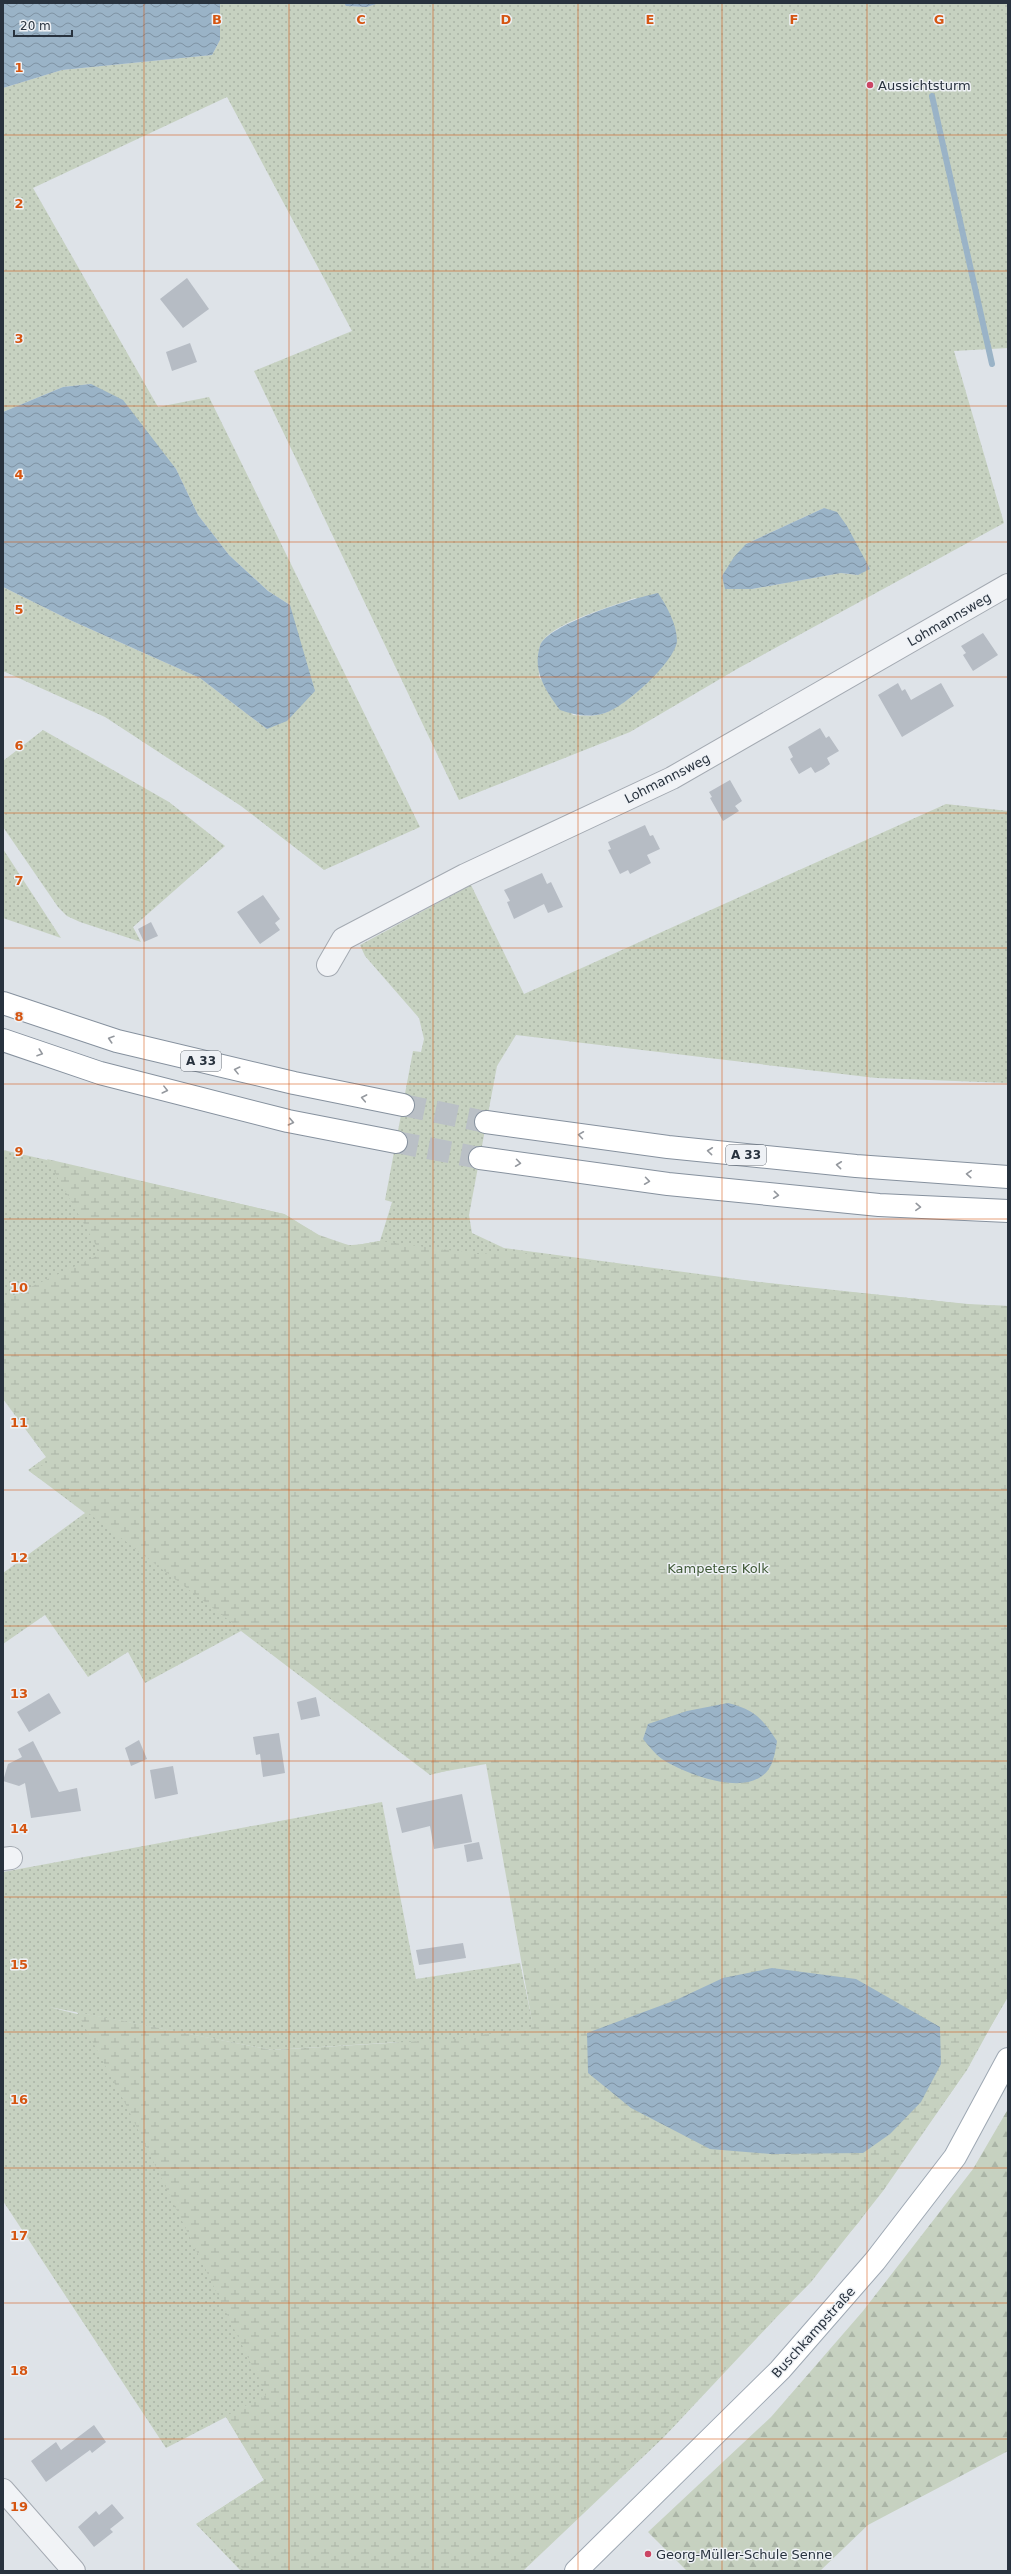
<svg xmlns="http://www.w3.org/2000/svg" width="1011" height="2574" font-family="'DejaVu Sans',sans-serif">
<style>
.grass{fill:url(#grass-dots);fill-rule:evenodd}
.forest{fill:url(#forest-firs)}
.wetland{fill:url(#wetland-marsh)}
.water{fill:url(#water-waves)}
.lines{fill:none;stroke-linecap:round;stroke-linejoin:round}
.stream{stroke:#9ab3c7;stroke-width:6}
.building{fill:#b6bcc4}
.highway-tunnel{stroke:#bac0c6;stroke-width:22;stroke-dasharray:22 11;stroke-linecap:butt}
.minor-casing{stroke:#a4aab2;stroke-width:24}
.major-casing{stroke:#9ea8b3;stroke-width:24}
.highway-casing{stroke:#86919e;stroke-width:24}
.minor{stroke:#f1f3f6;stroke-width:22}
.major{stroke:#fff;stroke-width:22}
.highway{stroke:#fff;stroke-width:22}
.oneway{stroke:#94989e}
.grid{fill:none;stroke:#d55511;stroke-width:1;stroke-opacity:0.55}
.poi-dot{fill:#cb4564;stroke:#eef1f5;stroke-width:1.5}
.labels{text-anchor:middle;stroke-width:3;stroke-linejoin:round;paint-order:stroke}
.shield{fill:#eef1f5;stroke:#636b75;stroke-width:1}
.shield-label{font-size:12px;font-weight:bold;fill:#28323e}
.poi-label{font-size:13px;fill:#28323e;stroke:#eef1f5;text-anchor:start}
.street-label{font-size:13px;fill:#28323e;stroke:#eef1f5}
.park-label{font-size:13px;fill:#3f5936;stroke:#eef1f5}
.grid-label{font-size:13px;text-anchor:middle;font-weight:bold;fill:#d55511;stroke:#eef1f5;stroke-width:3;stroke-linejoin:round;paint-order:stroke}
</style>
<defs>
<pattern id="grass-dots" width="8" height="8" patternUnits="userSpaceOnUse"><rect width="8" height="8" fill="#c6d1c0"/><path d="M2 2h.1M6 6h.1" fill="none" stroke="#aab4a6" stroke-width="1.8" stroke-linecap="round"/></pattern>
<pattern id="forest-firs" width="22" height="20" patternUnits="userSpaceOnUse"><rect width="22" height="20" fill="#c6d1c0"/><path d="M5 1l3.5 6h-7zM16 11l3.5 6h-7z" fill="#aab4a6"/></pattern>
<pattern id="wetland-marsh" width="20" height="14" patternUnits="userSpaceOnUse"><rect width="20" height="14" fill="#c6d1c0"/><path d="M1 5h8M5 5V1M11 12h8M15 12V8" fill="none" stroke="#aab4a6"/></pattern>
<pattern id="water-waves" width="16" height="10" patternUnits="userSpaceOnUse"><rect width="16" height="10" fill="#9ab3c7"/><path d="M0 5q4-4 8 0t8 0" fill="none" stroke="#7e92a3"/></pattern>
</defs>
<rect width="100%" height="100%" fill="#dee3e8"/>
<!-- grass -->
<g class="grass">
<path d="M220,3h124l2,3 21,1 12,-4h629v345l-54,3 50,172 -267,146 -107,63 -171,68 -205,-429 98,-40 -125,-234 -194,91 125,219 51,-10 211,430 -96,43 -83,-64 -136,-89 -102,-46v-84l67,33 130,58 67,51 23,-124 -22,-14 -39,-36 -31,-40 -22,-46 -85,-85 -28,3 -60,25v-324l59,-18 150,-15 8,-15zM824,508c33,25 30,27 34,67l-17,-2 -89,16 -6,-45zM635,598c9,6 41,26 41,36 1,27 -46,68 -69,78 -11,5 -23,4 -34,3l-34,-38c0,-10 -2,-22 1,-31 7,-22 74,-40 95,-48z"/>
<path d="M43,730l126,72 56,44 -92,81 8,15 -61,-20 -13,-6 -9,-9 -55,-80v-66z"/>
<path d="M946,804l62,7v272l-132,-5 -360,-43 -19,31 -28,149 3,18 32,15 255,34 215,23 34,1v689l-41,75 -108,152 -87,100 -108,115 -141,134h-282l-45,-47 68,-44 -38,-63 -60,31 -163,-247v-329l379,-70 34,177 104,-16 13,62 -35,-267 -68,17 -189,-144 -96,52 -17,-31 -40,25 -43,-62 -42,29v-71l82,-60 -57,-43 18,-13 -43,-58v-249l281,64c20,11 44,32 68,31 9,0 19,-3 28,-4l12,-39 -7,-2 28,-149 8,1 3,-13 -5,-21 -54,-62 -5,-11 111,-60 53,109zM49,2007l223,43 128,-8 -133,19z"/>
<path d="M3,849l58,89 -58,-20z"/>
</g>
<!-- forest -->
<path class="forest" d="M1008,2109v342l-140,74 -48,46h-133l-39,-39 123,-115 92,-106 110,-142z"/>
<!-- wetland -->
<path class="wetland" d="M47,1159l237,55 35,21 32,11 29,-5 98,13 34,-2 288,35 168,17 40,2v691l-51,87 -74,107 -72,91 -144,147 -145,142h-281l2,-2 -46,-45 67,-44 -38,-64 40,-21 -140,-290 -49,-93 195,38 184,-11 77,-12 -47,-263 -56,10 -343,-262 -58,-41 21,-9 -47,-65v-97l98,-46z"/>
<!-- water -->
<g class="water">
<path d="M3,3h217v37l-8,15 -150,15 -59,18z"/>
<path d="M344,3h35l-12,4 -21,-1z"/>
<path d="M91,384l32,16 53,69 22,46 31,40 39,36 22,14 25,86 -28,30 -20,8 -67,-51 -130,-58 -67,-33v-175l60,-25z"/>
<path d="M824,508l13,4 10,14 23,43 -12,6 -17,-2 -89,16h-27l-3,-13 12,-19 12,-13z"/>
<path d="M658,593c9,13 19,32 19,48 -2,21 -52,66 -72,72 -16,5 -30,2 -45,-3 -14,-19 -28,-39 -20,-64 7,-22 95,-48 118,-53z"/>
<path d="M728,1703c27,7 34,15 49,38 -2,12 -4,28 -15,35 -24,18 -77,-2 -100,-17 -7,-5 -13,-13 -19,-20l5,-15 39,-13z"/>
<path d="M772,1968l84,11 84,48 1,37 -20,38 -31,32 -27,19 -92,1 -61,-5 -79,-41 -43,-35 -1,-40 89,-33 47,-22z"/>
</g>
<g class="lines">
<!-- stream -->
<path class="stream" d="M932,96l60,268"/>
</g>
<!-- building -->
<g class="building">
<path d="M187,278l22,31 -26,19 -23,-29z"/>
<path d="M190,343l7,19 -25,9 -6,-19z"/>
<path d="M983,633l15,22 -25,16 -10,-16 3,-2 -5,-7z"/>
<path d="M898,683l4,8 3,-2 6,11 30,-17 13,23 -52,31 -24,-42z"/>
<path d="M820,728l6,10 3,-2 10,15 -12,7 3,6 -7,5 -8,4 -4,-6 -12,7 -9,-15 3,-2 -5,-10z"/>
<path d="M730,780l12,21 -7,5 4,5 -16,10 -13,-23 2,-1 -3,-5z"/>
<path d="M645,825l5,11 3,-1 7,14 -13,6 4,8 -21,11 -2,-4 -8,4 -12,-24 3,-1 -3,-7z"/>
<path d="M542,873l5,11 4,-2 12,25 -15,6 -4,-9 -30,15 -7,-17 3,-1 -6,-11z"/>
<path d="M263,895l17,24 -5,4 5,7 -20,14 -23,-32z"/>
<path d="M151,922l7,14 -14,6 -6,-13z"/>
<path d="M49,1693l12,20 -32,19 -12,-20z"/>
<path d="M316,1697l4,19 -19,4 -4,-18z"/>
<path d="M279,1733l6,40 -22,4 -3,-23 -4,1 -3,-18z"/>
<path d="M139,1740l8,19 -16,7 -6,-18z"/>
<path d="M33,1741l26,51 18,-4 4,23 -50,7 -6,-35 -6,3 -16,-5 5,-17 14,-7 -4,-8z"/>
<path d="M173,1766l5,28 -23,5 -5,-29z"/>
<path d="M462,1794l10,48 -38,7 -4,-23 -28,7 -6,-25z"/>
<path d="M479,1842l4,17 -16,3 -3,-17z"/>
<path d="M463,1943l3,15 -47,7 -3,-15z"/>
<path d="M94,2425l12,17 -14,11 -2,-3 -44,32 -15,-21 25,-19 5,8z"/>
<path d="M112,2504l12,14 -14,11 3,3 -19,15 -16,-20 18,-16 3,4z"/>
</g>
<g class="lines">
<!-- highway-tunnel -->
<g class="highway-tunnel">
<path d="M403,1105l83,17"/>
<path d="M396,1142l84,16"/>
</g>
<defs>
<g id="minor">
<path d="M328,965l15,-26 122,-64 207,-97 336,-193"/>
<path d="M3,1859l8,-1"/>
<path d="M3,2490l71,81"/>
</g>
<path id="major" d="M576,2571l204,-201 95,-109 80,-104 53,-98"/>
<g id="highway">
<path d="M3,1003l114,38 177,42 109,22"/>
<path d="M3,1040l97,33 188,48 108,21"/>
<path d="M486,1122l182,25 188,19 152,11"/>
<path d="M480,1158l188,26 211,21 129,6"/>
</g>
</defs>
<!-- minor casing -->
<use href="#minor" class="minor-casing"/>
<!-- major casing -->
<use href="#major" class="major-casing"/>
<!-- highway casing -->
<use href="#highway" class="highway-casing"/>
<!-- minor -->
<use href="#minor" class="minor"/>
<!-- major -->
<use href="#major" class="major"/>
<!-- highway -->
<use href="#highway" class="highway"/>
</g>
<!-- one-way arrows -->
<defs><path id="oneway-chevron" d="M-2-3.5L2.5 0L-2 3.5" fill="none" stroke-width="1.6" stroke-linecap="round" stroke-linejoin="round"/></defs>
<g class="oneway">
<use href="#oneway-chevron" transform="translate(111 1039) rotate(-162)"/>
<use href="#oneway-chevron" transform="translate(40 1053) rotate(19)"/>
<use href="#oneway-chevron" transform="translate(237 1070) rotate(-166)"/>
<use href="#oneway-chevron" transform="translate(165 1090) rotate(14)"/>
<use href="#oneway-chevron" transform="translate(364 1098) rotate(-169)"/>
<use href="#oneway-chevron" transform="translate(291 1122) rotate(12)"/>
<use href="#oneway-chevron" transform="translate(581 1135) rotate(-172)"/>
<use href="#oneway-chevron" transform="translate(710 1151) rotate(-174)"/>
<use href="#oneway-chevron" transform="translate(518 1163) rotate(8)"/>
<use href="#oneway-chevron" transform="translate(839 1165) rotate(-174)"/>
<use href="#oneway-chevron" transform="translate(969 1174) rotate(-176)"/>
<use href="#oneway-chevron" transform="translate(647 1181) rotate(8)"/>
<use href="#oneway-chevron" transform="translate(776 1195) rotate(6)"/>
<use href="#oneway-chevron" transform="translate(918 1207) rotate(3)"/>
</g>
<!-- grid -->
<path class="grid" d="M144,3v2568M289,3v2568M433,3v2568M578,3v2568M722,3v2568M867,3v2568M3,135h1005M3,271h1005M3,406h1005M3,542h1005M3,677h1005M3,813h1005M3,948h1005M3,1084h1005M3,1219h1005M3,1355h1005M3,1490h1005M3,1626h1005M3,1761h1005M3,1897h1005M3,2032h1005M3,2168h1005M3,2303h1005M3,2439h1005"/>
<!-- markers -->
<g class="poi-dot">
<circle cx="870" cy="85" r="4"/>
<circle cx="648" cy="2554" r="4"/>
</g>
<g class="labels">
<!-- shield labels -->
<g class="shield">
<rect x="181" y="1051" width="40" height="20" rx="3"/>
<rect x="726" y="1145" width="40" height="20" rx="3"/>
</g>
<g class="shield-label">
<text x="201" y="1065">A 33</text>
<text x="746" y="1159">A 33</text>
</g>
<!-- poi labels -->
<g class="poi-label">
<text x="878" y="90">Aussichtsturm</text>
<text x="656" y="2559">Georg-Müller-Schule Senne</text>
</g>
<!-- street labels -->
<g class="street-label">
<text transform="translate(949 619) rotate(-30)" y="5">Lohmannsweg</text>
<text transform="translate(667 778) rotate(-27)" y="5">Lohmannsweg</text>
<text transform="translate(813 2332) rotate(-48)" y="5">Buschkampstraße</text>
</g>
<!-- park labels -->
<g class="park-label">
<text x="718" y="1573">Kampeters Kolk</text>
</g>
</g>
<g class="grid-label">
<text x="217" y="24">B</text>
<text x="361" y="24">C</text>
<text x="506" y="24">D</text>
<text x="650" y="24">E</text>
<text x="794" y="24">F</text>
<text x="939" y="24">G</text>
<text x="19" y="72">1</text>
<text x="19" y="208">2</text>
<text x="19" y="343">3</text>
<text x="19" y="479">4</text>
<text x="19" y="614">5</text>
<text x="19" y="750">6</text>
<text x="19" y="885">7</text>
<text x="19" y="1021">8</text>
<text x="19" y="1156">9</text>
<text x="19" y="1292">10</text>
<text x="19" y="1427">11</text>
<text x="19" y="1562">12</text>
<text x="19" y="1698">13</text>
<text x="19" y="1833">14</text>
<text x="19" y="1969">15</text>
<text x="19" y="2104">16</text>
<text x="19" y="2240">17</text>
<text x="19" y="2375">18</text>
<text x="19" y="2511">19</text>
</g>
<!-- border -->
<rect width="1011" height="2574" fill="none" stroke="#28323e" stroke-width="8"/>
<!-- scale -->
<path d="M14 30v6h58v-6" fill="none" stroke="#28323e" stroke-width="2"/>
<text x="20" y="30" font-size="12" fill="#28323e" stroke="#eef1f5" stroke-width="3" paint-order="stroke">20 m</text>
</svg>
